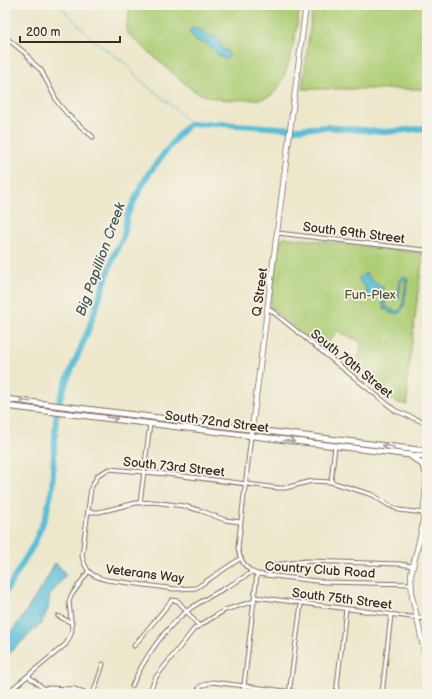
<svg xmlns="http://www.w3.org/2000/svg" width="432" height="699" font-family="'Balsamiq Sans',sans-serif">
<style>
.green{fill:#aece76;stroke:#747c4a}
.water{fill:#5abed8;stroke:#4a747b;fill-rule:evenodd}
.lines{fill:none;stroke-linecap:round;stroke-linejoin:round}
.stream{stroke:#5abed8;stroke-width:1}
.river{stroke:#5abed8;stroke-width:6}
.minor-casing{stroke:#796c5b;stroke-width:5}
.secondary-casing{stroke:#796c5b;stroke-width:6}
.primary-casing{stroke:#796c5b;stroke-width:7}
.minor{stroke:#fff;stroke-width:3}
.secondary{stroke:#fff;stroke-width:4.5}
.primary{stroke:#fff;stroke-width:5}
.oneway{stroke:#a79f9a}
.labels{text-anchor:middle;stroke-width:3.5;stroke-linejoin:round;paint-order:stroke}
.street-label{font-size:13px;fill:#3b2a1e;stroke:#f7f3e8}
.park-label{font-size:13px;fill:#585334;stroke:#f7f3e8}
.water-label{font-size:14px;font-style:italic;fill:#445656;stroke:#f7f3e8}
</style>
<rect width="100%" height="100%" fill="#f7f3e8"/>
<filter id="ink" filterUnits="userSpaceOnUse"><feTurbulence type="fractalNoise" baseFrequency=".025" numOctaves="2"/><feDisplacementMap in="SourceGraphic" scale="8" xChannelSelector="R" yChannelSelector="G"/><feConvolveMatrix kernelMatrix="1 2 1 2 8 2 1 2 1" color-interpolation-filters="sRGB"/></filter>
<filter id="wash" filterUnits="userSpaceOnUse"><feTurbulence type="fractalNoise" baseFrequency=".012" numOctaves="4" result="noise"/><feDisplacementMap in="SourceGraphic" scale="16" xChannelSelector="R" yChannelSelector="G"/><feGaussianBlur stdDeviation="0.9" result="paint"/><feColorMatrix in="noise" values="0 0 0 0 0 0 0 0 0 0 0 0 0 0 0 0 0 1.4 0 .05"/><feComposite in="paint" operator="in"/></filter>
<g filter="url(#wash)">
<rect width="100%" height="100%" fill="#ede7cb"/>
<!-- green -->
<g class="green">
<path d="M130,5h170c-3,21 -11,80 -30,91 -9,5 -23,3 -33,4 -16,0 -34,-2 -47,-12l-64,-56z"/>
<path d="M313,5h114v84h-125z"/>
<path d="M284,237l139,16 -16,129 1,8 -1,15c-19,-3 -35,-20 -50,-32l4,-31 -24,-11 -14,19 -53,-42 5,-38 6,-30z"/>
</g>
<!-- water -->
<g class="water">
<path d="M192,28l7,1 10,7 9,1 4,10 7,6v4l-3,2 -7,-3 -11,-12 -12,-3 -7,-9v-2z"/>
<path d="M366,273l6,8 12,7 -16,12 -3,-13 -7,-8z"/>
<path d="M402,277h4l2,3 -4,26 -4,7 -8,1 -8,-6 -2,-6 5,-5 10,1 2,-18zM403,279l3,2 -4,26 -4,4h-5l-7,-5 -1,-5 4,-2 7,1 3,-1 2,-18z"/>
<path d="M54,564h3l7,8 1,4 -15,19 -2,14 -7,15 -36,33v-20c16,-15 20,-24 32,-43 6,-10 13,-19 17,-30z"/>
</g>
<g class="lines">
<!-- stream -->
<path class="stream" d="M57,5l12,10 24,25 32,23 14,16 31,25 20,20"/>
<!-- river -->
<path class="river" d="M5,593l29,-49 12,-29 6,-26 4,-71 4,-19 7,-19 21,-49 26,-76 10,-20 3,-19 15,-31 7,-12 32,-41 9,-8h32l74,5 31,-2 58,5 42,-4"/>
</g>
</g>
<g filter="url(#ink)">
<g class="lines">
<defs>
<g id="minor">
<path d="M5,37l20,16 9,11 7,6 17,33 11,13 24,21"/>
<path d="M278,233l145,17 4,-2"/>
<path d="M268,308l128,103 25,10 6,5"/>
<path d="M251,436l-13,111c1,12 8,23 19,27l68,8 86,2"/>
<path d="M331,482l4,-36"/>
<path d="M140,503l10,-79"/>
<path d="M88,512h11l37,-9 17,-1 31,4 18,5 23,9 15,2"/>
<path d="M241,558l-45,30 -21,1 -68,-9c-16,-4 -21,-8 -25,-24l9,-68 7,-13 11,-6 58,5 111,14h7l27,-7 19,1 42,13 15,10 11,5 25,3"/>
<path d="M269,575l1,-7 3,-3 34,-4 93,3 12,2"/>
<path d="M255,597l172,22"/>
<path d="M58,616l14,7"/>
<path d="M134,646l38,-46 6,1 20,24"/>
<path d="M28,676l15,12 32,1 11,5"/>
<path d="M132,686c12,-28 34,-60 59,-78 19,-13 42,-23 61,-36"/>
<path d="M6,694l60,-50 5,-10 1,-5 -3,-27 2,-6 17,-24"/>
<path d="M93,694l10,-30"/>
<path d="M148,694l8,-17 38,-48 31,-19 30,-9"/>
<path d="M195,694l6,-8 11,-4 98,12"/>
<path d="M243,694l14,-120"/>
<path d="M289,694l12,-90"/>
<path d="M336,694l10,-85"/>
<path d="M382,694l9,-79"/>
</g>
<g id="secondary">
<path d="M251,436l55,-431"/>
<path d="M427,476l-5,53 -11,45 1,22 15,67"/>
</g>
<g id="primary">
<path d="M5,399l422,52"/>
<path d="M5,406l422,51"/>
<path d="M412,457l10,7 5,11"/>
</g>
</defs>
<!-- minor casing -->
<use href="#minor" class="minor-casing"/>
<!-- secondary casing -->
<use href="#secondary" class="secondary-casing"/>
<!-- primary casing -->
<use href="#primary" class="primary-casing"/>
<!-- minor -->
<use href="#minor" class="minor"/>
<!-- secondary -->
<use href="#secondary" class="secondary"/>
<!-- primary -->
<use href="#primary" class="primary"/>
</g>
<!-- one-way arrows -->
<defs><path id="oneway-shaft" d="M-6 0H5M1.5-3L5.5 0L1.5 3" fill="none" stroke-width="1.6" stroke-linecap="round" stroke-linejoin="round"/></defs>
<g class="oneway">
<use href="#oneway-shaft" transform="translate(25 401) rotate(-174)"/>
<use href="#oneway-shaft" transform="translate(112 418) rotate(8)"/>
<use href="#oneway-shaft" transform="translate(289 441) rotate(7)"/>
<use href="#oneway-shaft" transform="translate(388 446) rotate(-173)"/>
</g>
</g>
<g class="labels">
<!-- street labels -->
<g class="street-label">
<text transform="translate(354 232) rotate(7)" y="5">South 69th Street</text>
<text transform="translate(259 292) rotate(-82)" y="5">Q Street</text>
<text transform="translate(352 363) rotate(39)" y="5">South 70th Street</text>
<text transform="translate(217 421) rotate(7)" y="5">South 72nd Street</text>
<text transform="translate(174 466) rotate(6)" y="5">South 73rd Street</text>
<text transform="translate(320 569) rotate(4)" y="5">Country Club Road</text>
<text transform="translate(145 573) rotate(7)" y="5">Veterans Way</text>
<text transform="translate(342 598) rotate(7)" y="5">South 75th Street</text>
</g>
<!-- park labels -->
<g class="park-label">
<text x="370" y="299">Fun-Plex</text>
</g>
<!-- water labels -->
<g class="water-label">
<text transform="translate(100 259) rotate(-70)" y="5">Big Papillion Creek</text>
</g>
</g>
<!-- margin -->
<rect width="432" height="699" fill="none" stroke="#f7f3e8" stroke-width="20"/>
<!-- scale -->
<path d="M20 36v6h100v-6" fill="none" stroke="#3b2a1e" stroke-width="2"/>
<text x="26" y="36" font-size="12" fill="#3b2a1e" stroke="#f7f3e8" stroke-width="3" paint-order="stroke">200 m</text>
</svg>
